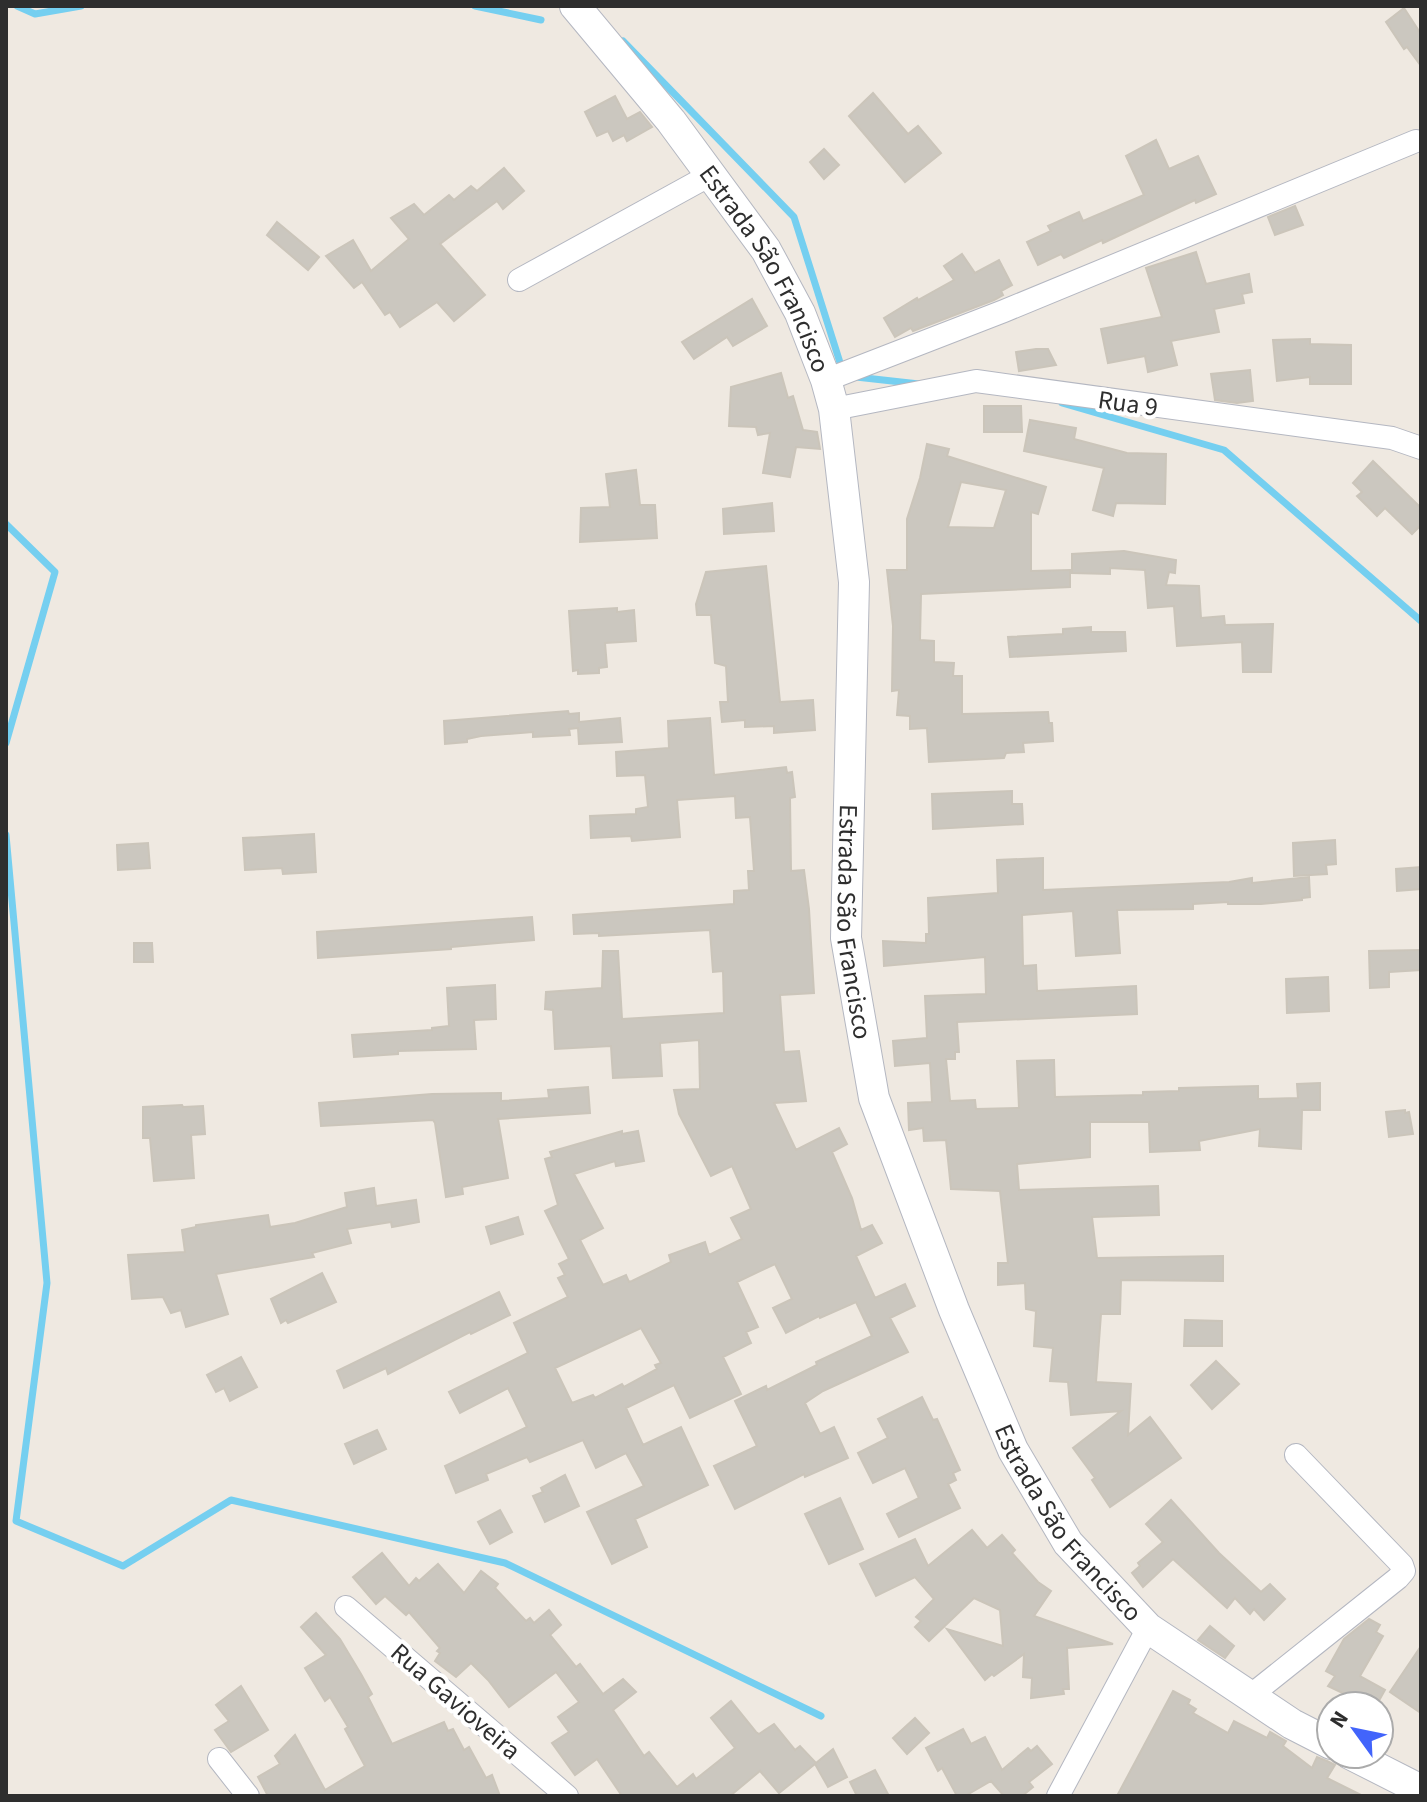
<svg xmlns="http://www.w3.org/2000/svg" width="1427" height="1802" font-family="'Source Sans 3',sans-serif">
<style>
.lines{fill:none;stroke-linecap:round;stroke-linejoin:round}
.stream{stroke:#75cff0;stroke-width:7}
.building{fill:#cbc7bf;stroke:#cbc5ba;stroke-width:2;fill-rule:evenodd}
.street-casing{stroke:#b4b7c1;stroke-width:24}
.secondary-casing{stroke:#b4b7c1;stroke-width:32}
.street{stroke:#fff;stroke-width:22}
.secondary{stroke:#fff;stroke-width:30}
.labels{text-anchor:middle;stroke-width:8;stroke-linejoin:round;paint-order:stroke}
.street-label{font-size:26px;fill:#2e2e2e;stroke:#fff}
</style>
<rect width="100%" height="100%" fill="#efe9e1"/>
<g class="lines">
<!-- stream -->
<g class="stream">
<path d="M17,6l18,8 46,-8"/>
<path d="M475,6l66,14"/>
<path d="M623,41l171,176 49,155"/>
<path d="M856,377l63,7"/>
<path d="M1062,403l162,47 197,171"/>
<path d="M6,524l49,48 -49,171"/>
<path d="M6,835l41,448 -31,238 107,45 108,-66 274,63 316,153"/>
</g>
</g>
<!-- building -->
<g class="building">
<path d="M1404,8l17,26v32l-14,-19 -3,2 -18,-27z"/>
<path d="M873,93l35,41 10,-8 23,27 -36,29 -56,-66z"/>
<path d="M615,96l12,23 13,-7 12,15 -25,14 -3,-6 -11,6 -5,-10 -11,5 -12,-24z"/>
<path d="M1156,140l13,29 29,-13 18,38 -20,9 -1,-3 -92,43 -1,-3 -38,18 -3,-4 -23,11 -11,-23 24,-11 -3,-5 31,-14 4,9 61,-26 -18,-39z"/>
<path d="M824,149l15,16 -15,14 -14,-17z"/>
<path d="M504,168l20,23 -21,18 -6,-8 -57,43 45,51 -31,26 -17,-19 -37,25 -10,-15 -5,3 -23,-33 -8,6 -28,-32 27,-16 18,31 38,-32 -18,-21 23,-14 10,11 25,-20 5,5 17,-14 6,5z"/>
<path d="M1295,206l8,19 -28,10 -7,-18z"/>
<path d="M277,222l42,35 -11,13 -41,-35z"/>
<path d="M1196,252l10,32 43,-10 3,18 -10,2 2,9 -30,6 5,23 -48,9 6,24 -29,7 -3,-16 -37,7 -7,-34 61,-12 -16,-49z"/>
<path d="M962,254l13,19 24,-13 13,25 -11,6 2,4 -9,5 -81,31 -2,-3 -16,9 -11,-19 33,-20 1,2 36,-20 -10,-14z"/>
<path d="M752,299l15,27 -34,20 -6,-9 -33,22 -12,-17z"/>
<path d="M1310,339v5l41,1v39h-41v-7l-33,4 -4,-41z"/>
<path d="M1036,349h12l8,16 -37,6 -3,-19z"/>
<path d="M1250,370l3,31 -16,2 -22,-3 -4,-26z"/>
<path d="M781,373l7,25 5,-2 10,34 14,2 3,17 -24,-2 -6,30 -27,-4 7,-40 -12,2 -2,-8 -27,-1 2,-39z"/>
<path d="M984,406h37l1,26h-38z"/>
<path d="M1030,420l46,8 -2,11 53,14 39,1 -1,50 -49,-1 -3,13 -20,-6 11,-42 -80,-17z"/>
<path d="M927,444l22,5 -2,7 99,31 -8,27 -7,-2v59l39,-1v17l-149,7 -1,46 14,1v21l20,1 -1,13h9v38l86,-2 1,11h3l1,18 -30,2 1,9 -18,1 -2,5 -75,4 -2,-34 -17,1v-13l-13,-1 2,-25 -7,1 1,-65 -6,-56h20v-51l13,-41zM961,482l45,8 -12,38 -46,-1z"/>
<path d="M1373,461l48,47v17l-9,9 -27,-26 -8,8 -20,-20 5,-4 -9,-9z"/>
<path d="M636,470l4,35h15l2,33 -77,4 1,-34 29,-1 -4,-33z"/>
<path d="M772,503l2,28 -50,3 -1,-25z"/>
<path d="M1124,551l52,9 -1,13 -6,-1 -3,13 33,1 2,32 23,-2 1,9 48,-1 -2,48h-28l-1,-30 -65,4 -3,-40 -26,2 -3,-38 -35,-2v6l-38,-1v-19z"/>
<path d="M766,566l14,136 33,-2 2,30 -41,3v-7l-29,1v-7l-23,2 -2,-20h8l-2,-36 -11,-3 -4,-48h-14l-1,-11 10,-32z"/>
<path d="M617,608v4l17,-2 2,31 -31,2 2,24 -8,1v5l-21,1v-4l-5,1 -4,-60z"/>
<path d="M1091,627v5h34l1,19 -116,6 -2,-20 55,-3v-5z"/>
<path d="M568,711l1,3 10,-1v9l41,-4 2,24 -43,2 -1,-16 -9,1 1,6 -37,2v-5l-52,4 -14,3v3l-22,2 -1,-23z"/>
<path d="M710,718l4,57 72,-8 1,6 5,-1 3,25 -5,1 1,73 13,-1 5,39 5,84 -34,2 4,57 15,-1 7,50 -32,2 22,47 43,-22 8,16 -15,8 20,46 9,32 11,-5 10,18 -26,13 19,42 30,-14 10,22 -25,12 18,34 -85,39 -18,12 15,31 14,-7 14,31 -43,19 -1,-3 -69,35 -21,-43 43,-20 -22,-45 31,-15 1,4 50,-25 -1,-3 56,-26 -16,-34 -36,16 -1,-2 -33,17 -13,-25 19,-9 -17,-35 -38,18 21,45 -12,5 5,11 -28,14 18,37 -51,24 -16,-33 -48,23 17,37 38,-18 27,58 -73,34 12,28 -35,17 -25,-52 57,-26 -18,-33 -30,15 -13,-28 -53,22 -3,-5 -41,17 2,6 -32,13 -11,-27 82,-39 -19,-39 -48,25 -11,-21 79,-39 -14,-30 54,-26 -10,-19 7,-3 -6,-11 10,-5 -24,-48 13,-6 -13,-46 7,-2 -2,-5 72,-21v3l16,-3 6,30 -28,5 -1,-5 -41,13 29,54 -23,12 23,45 23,-10 3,7 3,-1 39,-19 -2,-7 36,-13 4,13 33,-16 -11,-21 20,-9 -19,-43 -21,10 -32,-62 -5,-24 26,-1 -1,-49 -39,3 2,33 -49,2 -2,-32 -56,3 -2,-39 -8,-1 1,-17 56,-4 1,-37h15l4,68 102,-6 -1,-42 -10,1 -3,-42 -111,6v-3l-25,1 -1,-19 161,-11v-13l15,-1 -1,-19h6l-4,-54 -14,1 -1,-22 -58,4 3,37 -48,4 -1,-5 -40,2 -1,-22 46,-2v-5l12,-2 -3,-32 -28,1 -1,-24 53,-4 -1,-27zM641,1328l20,35 -6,2 2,4 -33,18 -2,-3 -27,14 -2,-3 -21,8 -17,-35z"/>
<path d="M1012,791v13h10l1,20 -90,5 -1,-35z"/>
<path d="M314,834l2,38 -33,2 -1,-6 -37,2 -2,-32z"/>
<path d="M1335,840l1,24 -10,1 1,9 -33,2 -1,-33z"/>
<path d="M148,843l2,25 -32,2 -1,-25z"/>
<path d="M1043,858v32l186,-8 23,-4v5l57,-6 1,20 -8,1v2l-41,4h-33v-2l-35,2v5l-76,1 3,43 -44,3 -3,-45 -51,4 1,51 13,-1 1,26 99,-5 1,28 -180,8 2,30h-4v7h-9l4,42 25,-1 1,9 43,-1 -2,-47 37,-1 1,37 88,-2v-3l36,-1v-3l79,-2v13l40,-1 -1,-14 23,-1v27h-18l-1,39 -42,-3 1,-17 -61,12 1,9 -50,2 -1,-30h-59v35l-73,7 2,26 139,-4 1,29 -67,2 5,41 126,-2v25l-102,-1 -1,34h-19l-5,68 35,2 -3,51 22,-18 31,41 -71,49 -18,-27 3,-2 -22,-30 48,-37 -50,4 -3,-33 -18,-1 3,-33 -19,-2 2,-35 -10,-2 -1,-26 -27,2v-22h10l-8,-72 -49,-2 -5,-49 -22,1 -1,-13 -14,2 -1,-27 24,-1 -2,-39 -35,3 -2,-25 34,-3 -2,-42 61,-2 -1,-37 -101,9 -1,-25 43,2v-9h3l-1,-36 70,-5 -1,-33z"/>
<path d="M1421,867v22l-24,2 -1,-22z"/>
<path d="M532,917l2,23 -83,7v2l-133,9 -1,-26z"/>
<path d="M134,943h18l1,19h-19z"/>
<path d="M1421,950v20l-32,2v15l-19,1 -1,-37z"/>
<path d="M1328,977l1,34 -42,2 -1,-34z"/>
<path d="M495,985l1,34 -22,1 2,29 -78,2v3l-44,3 -2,-22 80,-5v-2l17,-2 -2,-38z"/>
<path d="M588,1087l2,26 -92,6 10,59 -46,9 1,7 -17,3 -11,-74 -2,-3 -112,6 -2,-23 113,-9 69,-1v8l48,-3 -1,-8z"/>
<path d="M182,1105l1,2 20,-1 2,28 -14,1 3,43 -40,3 -4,-43h-7v-31z"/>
<path d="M1405,1110v3l4,-1 4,22 -24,3 -3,-25z"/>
<path d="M374,1188l2,18 40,-6 3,22 -27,5 -1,-5 -44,7 4,14 -39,10 2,4 -98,17 12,40 -42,13 -5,-17 -10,3 -8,-16 -31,2 -4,-44 57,-3 -3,-22 14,-3v-2l72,-10 2,12 25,-4 52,-16 -2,-14z"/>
<path d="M518,1217l5,17 -32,10 -5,-17z"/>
<path d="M322,1273l14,29 -48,21 -2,-3 -5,3 -10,-24z"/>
<path d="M499,1292l11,23 -39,19 -1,-2 -82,42 -2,-6 -42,20 -7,-17z"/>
<path d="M1185,1320l37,1v25h-38z"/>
<path d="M241,1357l16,30 -27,14 -6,-13 -8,4 -9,-17z"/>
<path d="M1216,1361l23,23 -27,25 -21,-24z"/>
<path d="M922,1397l11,23 4,-1 23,51 -7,3 3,7 -8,4 12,24 -61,29 -12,-23 32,-16 -14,-30 -32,15 -15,-30 30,-15 -10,-19z"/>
<path d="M377,1430l9,19 -32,15 -9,-20z"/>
<path d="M565,1475l14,31 -34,16 -12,-26 10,-4 -2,-4z"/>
<path d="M840,1498l23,51 -34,15 -24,-50z"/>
<path d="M1171,1500l48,53 42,39 9,-8 15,15 -21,21 -10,-11 -4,5 -15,-16 -8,10 -54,-49 -30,28 -11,-14 8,-7 -2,-3 25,-21 -17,-18z"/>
<path d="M500,1510l12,22 -22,12 -12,-22z"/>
<path d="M972,1530l15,18 15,-13 13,15 -3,3 26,29 13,9 -17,25 79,28 -46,4 2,41h-6l1,5 -33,4 1,-20 -9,-1 1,-23 -30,22 -2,-2 -7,6 -38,-51 56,17 -3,-36 -26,-12 -45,43 -14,-14 6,-6 -5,-4 18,-18 -19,-22 -39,19 -16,-32 55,-25 13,27z"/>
<path d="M382,1553l27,33 7,-8 3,3 19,-17 26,29 17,-22 17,13 -3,4 31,33 4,-3 4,5 15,-13 12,15 -11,10 26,32 4,-3 23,30 20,-15 13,13 -23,18 31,46 5,-4 28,35 16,-13 3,5 39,-31 -24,-30 20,-17 25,31 3,2 15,-10 21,26 5,-4 16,17 17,-14 14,28 -19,10 -13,-23 -36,29 -19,-22 -30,25h-108l-25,-37 -22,16 -23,-32 17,-11 -11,-15 21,-15 -23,-30 -47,35 -21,-27 -17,-17 -15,14 -21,-16 5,-8 -3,-2 3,-3 -31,-36 -3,3 -21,-19 -9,8 -23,-27z"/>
<path d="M316,1613l24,26 21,35 11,20 -4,3 24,47 52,-22 4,9 5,-2 11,21 5,-3 17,31 6,-3 8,21h-232l-10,-19 22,-13 -5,-8 20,-21 30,55 40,-24 -20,-37 3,-2 -18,-30 -5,4 -20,-33 21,-13 -25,-28z"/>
<path d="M1369,1619l11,6 -4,7 7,4 -23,40 25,14 -9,16h-33l6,-10 -21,-10 7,-10 -9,-5 18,-32z"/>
<path d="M1210,1626l24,20 -9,12 -27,-18z"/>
<path d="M1421,1646v67l-31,-21z"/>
<path d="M241,1686l27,44 -37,22 -16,-22 14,-9 -13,-16z"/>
<path d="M1173,1691l17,9 -2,4 8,5 -3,4 35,20 6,-12 33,17 3,-6 16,9 -3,5 29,22 5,-11 10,4 8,4 -8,13 36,18h-246z"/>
<path d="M915,1718l14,15 -22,21 -14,-16z"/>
<path d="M963,1729l8,15 14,-7 17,33 26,-22 3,3 6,-5 15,18 -23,18 4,5 -11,9h-18l-13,-15 -26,15h-8l-15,-28 -4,3 -12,-23z"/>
<path d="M875,1770l14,26h-32l-7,-14z"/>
</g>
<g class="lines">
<defs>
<g id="street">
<path d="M519,280l193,-106"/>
<path d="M826,380l178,-69 412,-170"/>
<path d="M834,409l142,-28 416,57 29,10"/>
<path d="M346,1607l221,189"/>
<path d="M1250,1696l148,-118 6,-7 -2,-6 -106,-110"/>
<path d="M219,1759l29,37"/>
<path d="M1058,1796l90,-168"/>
</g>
<g id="secondary">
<path id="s1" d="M575,6l96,115 95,129 34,63 26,67 8,29 20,173 -8,356 28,160 80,212 59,140 55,93 80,85 144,96 39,20"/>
<path d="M1350,1754l71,36"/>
</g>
</defs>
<!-- street casing -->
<use href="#street" class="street-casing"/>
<!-- secondary casing -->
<use href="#secondary" class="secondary-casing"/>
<!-- street -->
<use href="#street" class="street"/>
<!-- secondary -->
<use href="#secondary" class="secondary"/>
</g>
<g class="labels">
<!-- street labels -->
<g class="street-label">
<text dy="9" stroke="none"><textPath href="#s1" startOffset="326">Estrada São Francisco</textPath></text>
<text transform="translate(1128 403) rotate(8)" y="9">Rua 9</text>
<text dy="9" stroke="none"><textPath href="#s1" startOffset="998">Estrada São Francisco</textPath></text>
<text dy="9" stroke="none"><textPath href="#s1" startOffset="1646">Estrada São Francisco</textPath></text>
<text transform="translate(456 1701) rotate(41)" y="9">Rua Gavioveira</text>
</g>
</g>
<!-- border -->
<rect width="1427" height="1802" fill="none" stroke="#2e2e2e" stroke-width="16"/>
<!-- north arrow -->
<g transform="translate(1355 1730) rotate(303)"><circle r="38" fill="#ffffff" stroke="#ababab" stroke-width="2"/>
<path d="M0-6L14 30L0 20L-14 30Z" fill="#4264fb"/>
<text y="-12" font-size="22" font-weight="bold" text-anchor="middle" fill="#2e2e2e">N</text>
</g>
</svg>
